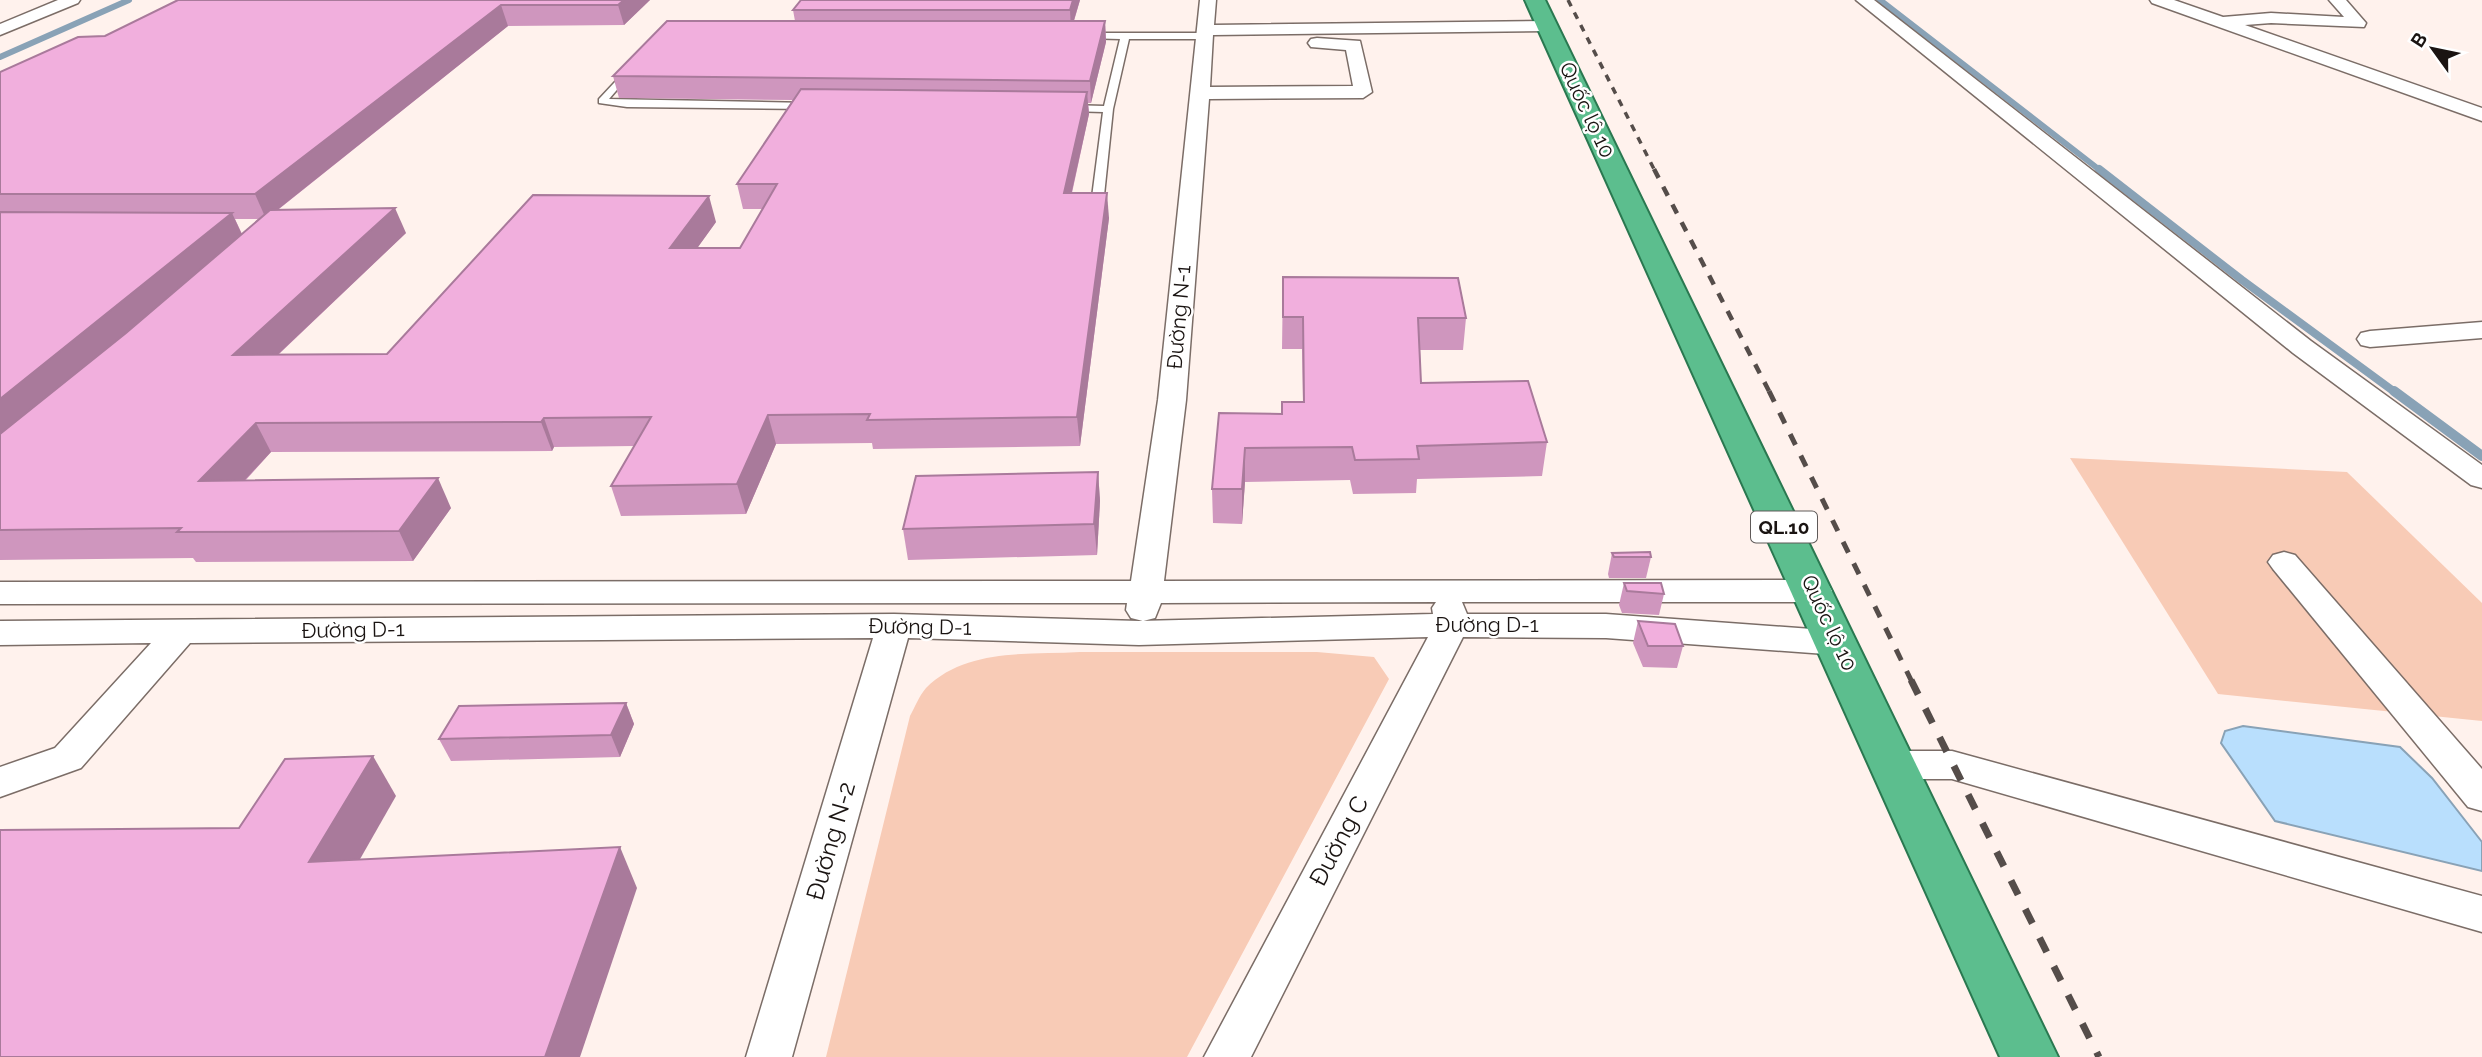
<svg xmlns="http://www.w3.org/2000/svg" width="2482" height="1057" font-family="Raleway,sans-serif">
<style>
.green{fill:#f8cbb6}
.water{fill:#b9dffd;stroke:#89a2b6;stroke-width:2}
.lines{fill:none;stroke-linecap:round;stroke-linejoin:round}
.stream-far2{stroke:#89a2b6;stroke-width:6}
.stream-far1{stroke:#89a2b6;stroke-width:8}
.stream{stroke:#89a2b6;stroke-width:10}
.service-casing{stroke:#7b6d67;stroke-width:3}
.minor-casing{stroke:#7b6d67;stroke-width:3}
.trunk-casing{stroke:#2a7850;stroke-width:4}
.service{fill:#fff;fill-rule:evenodd}
.minor{fill:#fff;fill-rule:evenodd}
.trunk{fill:#5cbe8e;fill-rule:evenodd}
.rail-far3{stroke:#554d4a;stroke-width:3.5;stroke-dasharray:7 7;stroke-linecap:butt}
.rail-far2{stroke:#554d4a;stroke-width:4.5;stroke-dasharray:10 10;stroke-linecap:butt}
.rail-far1{stroke:#554d4a;stroke-width:5;stroke-dasharray:12 12;stroke-linecap:butt}
.rail{stroke:#554d4a;stroke-width:7;stroke-dasharray:16 16;stroke-linecap:butt}
.wall{fill:#cf96be;fill-rule:evenodd}
.shaded-wall{fill:#a97a9b}
.building{fill:#f1afdd;stroke:#a97a9b;stroke-width:2}
.labels{text-anchor:middle;stroke-width:5;stroke-linejoin:round;paint-order:stroke}
.shield{fill:#fff;stroke:#5f5a59;stroke-width:2}
.shield-label{font-size:19px;font-weight:bold;fill:#1a1412}
.street-label{font-size:21px;fill:#1a1412;stroke:#fff}
.near-street-label{font-size:24px;fill:#1a1412;stroke:#fff}
</style>
<rect width="100%" height="100%" fill="#fff2ed"/>
<!-- green -->
<g class="green">
<path d="M2070,458l277,14 135,131v118l-264,-27z"/>
<path d="M1080,652h237l57,5 15,22 -202,378h-361l84,-341c5,-9 9,-20 16,-28 40,-40 102,-33 154,-36z"/>
</g>
<!-- water -->
<path class="water" d="M2243,726l157,21 32,31 50,64v29l-207,-50 -54,-78 4,-12z"/>
<g class="lines">
<!-- stream-far2 -->
<g class="stream-far2">
<path d="M1880,0l221,171"/>
<path d="M0,57l129,-57"/>
</g>
<!-- stream-far1 -->
<path class="stream-far1" d="M2099,169l143,111 154,113"/>
<!-- stream -->
<path class="stream" d="M2394,391l88,65"/>
<defs>
<g id="service">
<path d="M1086,33h120l4,3 -4,3h-77l-16,70 -10,96 -6,3 -6,-3 12,-93 -34,-1 -5,-3 5,-3 35,1 16,-67 -37,-1v-4z"/>
<path d="M629,67l5,3 -25,29 200,4 5,3 -5,3 -182,-2 -28,-4v-4z"/>
</g>
<g id="minor">
<path d="M58,0h22l-2,3 -78,32v-11z"/>
<path d="M1200,0h16l-2,25 333,-4 9,5 -9,5 -334,4 -3,52 143,-1 -7,-36 -35,-3 -3,-4 3,-4 6,-1 43,3 12,51 -9,6 -154,1 -23,301 -22,181 651,-1 12,3 5,8 -5,8 -12,3h-353l5,12h139l233,17 12,4 5,8 -5,8 -12,4 -233,-17 -143,-1 -212,420h-47l224,-420 -289,8 -231,-7 -116,419h-46l127,-419 -683,5 -109,125 -81,29v-30l55,-19 96,-105 -151,2v-24l894,-7 245,7 294,-7 -1,-6 4,-6 -275,1 -6,15 -12,3 -12,-3 -5,-8 1,-7 -1127,1v-22l1131,-1 27,-181z"/>
<path d="M1856,0h18l437,341 171,124v23l-11,-3 -178,-132z"/>
<path d="M2150,0h24l49,17 48,-4 73,4 -15,-17h17l20,23 -2,4 -93,-4 -26,2 237,83v13l-330,-118z"/>
<path d="M2482,322v16l-112,9 -9,-2 -4,-6 4,-6 9,-2z"/>
<path d="M2284,552l11,3 187,214v42l-14,-4 -195,-238 -5,-7 5,-7z"/>
<path d="M1892,751h60l530,145v36l-530,-153h-60l-14,-4 -5,-10 5,-10z"/>
</g>
<path id="trunk" d="M1525,0h20l513,1057h-58z"/>
</defs>
<!-- service casing -->
<use href="#service" class="service-casing"/>
<!-- minor casing -->
<use href="#minor" class="minor-casing"/>
<!-- trunk casing -->
<use href="#trunk" class="trunk-casing"/>
<!-- service -->
<use href="#service" class="service"/>
<!-- minor -->
<use href="#minor" class="minor"/>
<!-- trunk -->
<use href="#trunk" class="trunk"/>
<!-- rail-far3 -->
<path class="rail-far3" d="M1568,0l87,171"/>
<!-- rail-far2 -->
<path class="rail-far2" d="M1654,169l116,224"/>
<!-- rail-far1 -->
<path class="rail-far1" d="M1769,391l143,291"/>
<!-- rail -->
<path class="rail" d="M1911,680l188,377"/>
</g>
<!-- wall -->
<g class="wall">
<path d="M178,0h472l-26,25 -116,1 -229,183 127,24 -128,122 109,-1 329,-132 -19,26h43l23,-39h-20l-6,-25 56,-84 -174,-2 -6,-22 182,-55 -2,-11 287,-10 -6,21h31l1,21 -15,61h-3l1,11 -17,79 37,25 -29,228 -207,3 -1,-6 -96,1 -30,70 -125,2 -10,-30 23,-40 -80,1 -2,4 -281,1 -26,29 206,27 -38,53 -217,1 -3,-4 -193,2v-488l105,-36zM235,219h23l-16,15z"/>
<path d="M1283,277l183,41 -3,32h-43l1,33 126,59 -5,34 -125,3 -1,14 -63,1 -3,-14 -105,2 -3,42 -29,-1 -1,-34 7,-76 63,1 21,-12 -1,-53h-20z"/>
<path d="M1098,472l2,29 -3,54 -189,5 -5,-31z"/>
<path d="M1612,553l39,4 -5,21h-37l-1,-4z"/>
<path d="M1624,583l40,11 -5,21 -37,-2 -3,-8z"/>
<path d="M1638,621l45,25 -6,22 -34,-1 -10,-24z"/>
<path d="M626,703l8,21 -14,33 -169,4 -12,-22z"/>
</g>
<!-- shaded-wall -->
<g class="shaded-wall">
<path d="M624,0h26l-26,25 -6,-20z"/>
<path d="M1073,0h7l-9,30 -1,-20z"/>
<path d="M501,5l7,21 -242,193 -11,-25z"/>
<path d="M1105,21l1,21 -15,61 -1,-22z"/>
<path d="M1087,92l2,22 -23,104 -2,-25z"/>
<path d="M1107,193l2,25 -29,228 -3,-29z"/>
<path d="M709,196l7,26 -38,53 -8,-27z"/>
<path d="M395,208l11,25 -158,150 -15,-28z"/>
<path d="M232,213l12,26 -244,205v-45z"/>
<path d="M768,415l8,29 -30,70 -9,-30z"/>
<path d="M544,418l10,29 -2,4 -11,-29z"/>
<path d="M256,423l15,29 -55,59 -17,-30z"/>
<path d="M1245,448v34l-3,42v-35z"/>
<path d="M1098,472l2,29 -3,54 -3,-31z"/>
<path d="M438,478l13,30 -38,53 -14,-30z"/>
<path d="M626,703l8,21 -14,33 -9,-22z"/>
<path d="M373,756l23,40 -61,107 -26,-41z"/>
<path d="M620,847l17,41 -57,169h-35z"/>
</g>
<!-- building -->
<g class="building">
<path d="M178,0h446l-6,5h-117l-246,189h-255v-122l78,-35 27,-1z"/>
<path d="M801,0h272l-3,10h-277z"/>
<path d="M667,21h438l-15,60 -477,-5z"/>
<path d="M801,89l286,3 -23,101h43l-30,224 -210,3 3,-6 -102,1 -31,69 -126,2 40,-69 -107,1 -3,4 -285,1 -57,58 239,-3 -39,53 -222,1 4,-4 -181,2v-96l126,-101 144,-123 125,-2 -162,147 154,-1 146,-159 176,1 -39,52h70l37,-64h-40z"/>
<path d="M0,212l232,1 -232,186z"/>
<path d="M1283,277l175,1 8,40h-48l3,65 107,-2 19,61 -130,4 2,13 -64,1 -3,-13 -107,1 -3,41h-30l7,-76 63,1v-12h22l-1,-85h-20z"/>
<path d="M1098,472l-4,52 -191,5 13,-53z"/>
<path d="M1650,552l1,5h-37l-2,-4z"/>
<path d="M1624,583h37l3,11 -37,-3z"/>
<path d="M1638,621l37,3 8,22h-35z"/>
<path d="M626,703l-15,32 -172,4 20,-33z"/>
<path d="M373,756l-64,106 311,-15 -75,210h-545v-227l239,-2 46,-69z"/>
</g>
<g class="labels">
<!-- shield labels -->
<rect class="shield" x="1751" y="511.5" width="66" height="31" rx="5"/>
<g class="shield-label">
<text x="1784" y="534">QL.10</text>
</g>
<!-- street labels -->
<g class="street-label">
<text transform="translate(1587 110) rotate(65)" y="7">Quốc lộ 10</text>
<text transform="translate(1179 317) rotate(-85)" y="7">Đường N-1</text>
<text transform="translate(1829 623) rotate(65)" y="7">Quốc lộ 10</text>
<text x="1487" y="632">Đường D-1</text>
<text transform="translate(920 627) rotate(1)" y="7">Đường D-1</text>
<text transform="translate(353 630) rotate(-1)" y="7">Đường D-1</text>
</g>
<!-- near-street labels -->
<g class="near-street-label">
<text transform="translate(831 841) rotate(-74)" y="8">Đường N-2</text>
<text transform="translate(1339 841) rotate(-62)" y="8">Đường C</text>
</g>
</g>
<!-- north arrow -->
<g transform="translate(2433 49) rotate(303)" stroke="#ffffff" stroke-width="5" paint-order="stroke">
<path d="M0-5L12 26L0 18L-12 26Z" fill="#1a1412"/>
<text y="-10" font-size="19" font-weight="bold" text-anchor="middle" fill="#1a1412">B</text>
</g>
</svg>
